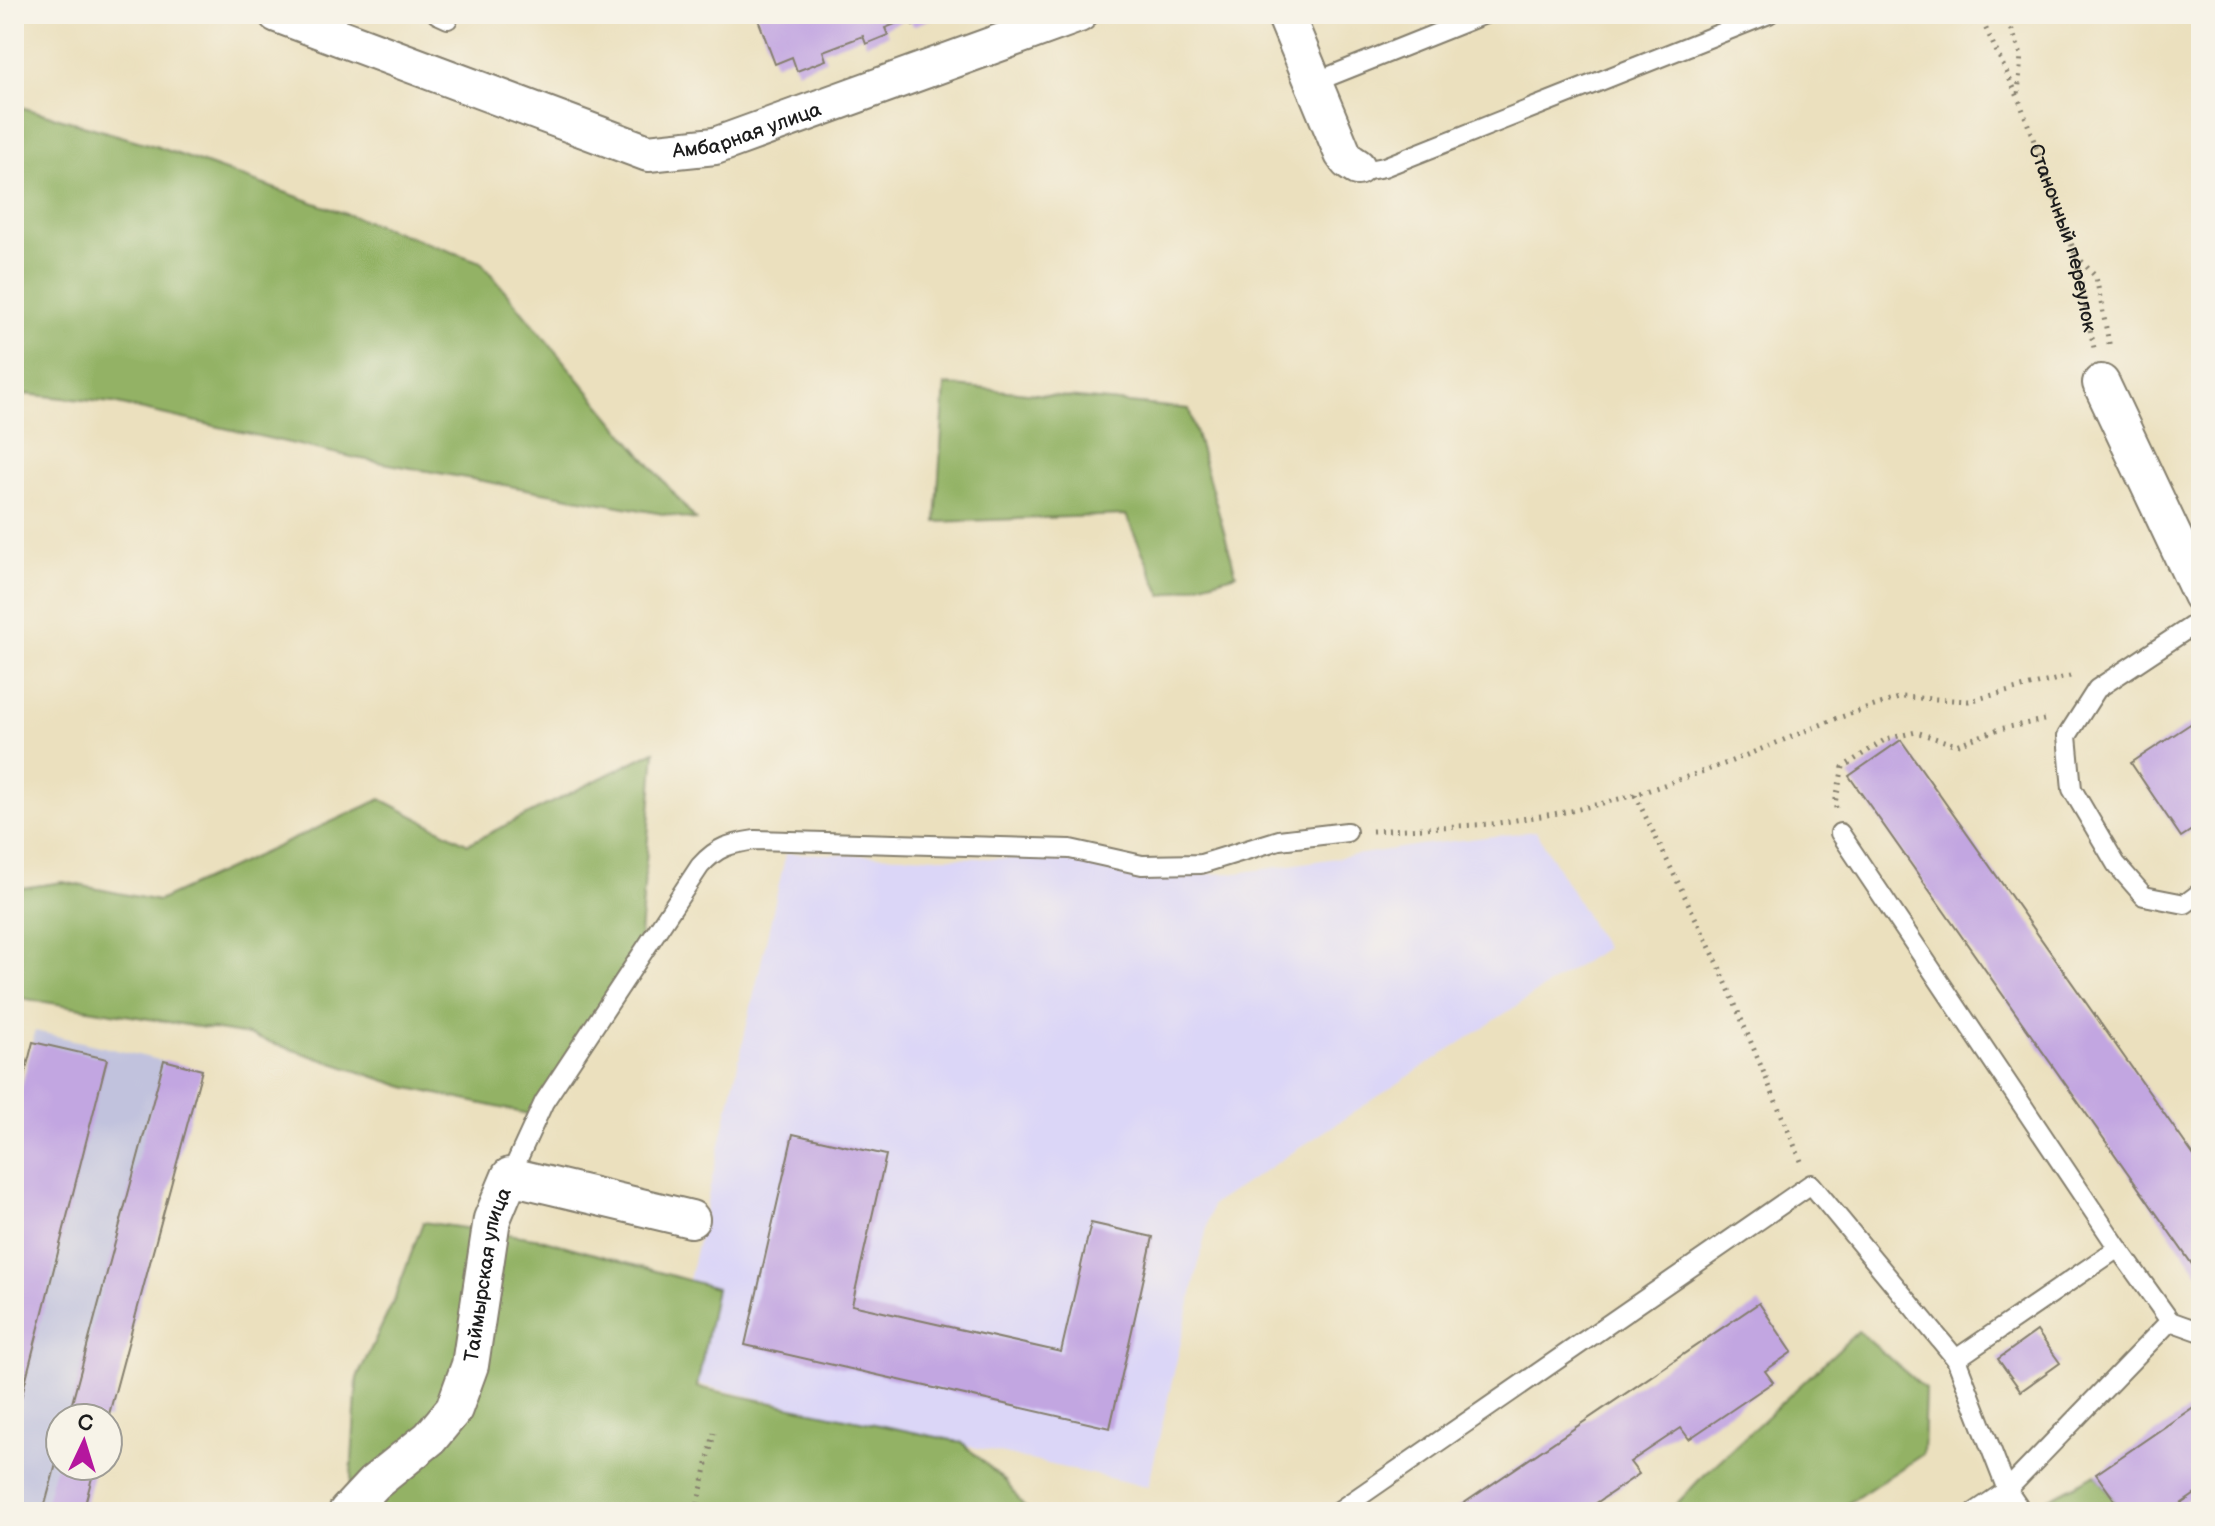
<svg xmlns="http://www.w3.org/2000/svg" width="2215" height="1526" font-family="'Balsamiq Sans',sans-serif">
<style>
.built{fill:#dbd6f7}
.industrial{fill:#c1c2dd}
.forest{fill:#93b265;stroke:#586740;stroke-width:2}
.building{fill:#c2a6e1}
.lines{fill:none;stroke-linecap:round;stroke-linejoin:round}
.service-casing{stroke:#847e6d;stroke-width:22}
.minor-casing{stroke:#847e6d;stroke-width:40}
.path{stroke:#847e6d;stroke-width:5;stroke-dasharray:2 6;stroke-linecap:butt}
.service{stroke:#fff;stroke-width:18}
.minor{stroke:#fff;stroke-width:36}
.labels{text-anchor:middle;stroke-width:8;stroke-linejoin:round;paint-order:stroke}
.street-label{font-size:20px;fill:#1c1c1c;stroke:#f7f3e8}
</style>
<rect width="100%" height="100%" fill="#f7f3e8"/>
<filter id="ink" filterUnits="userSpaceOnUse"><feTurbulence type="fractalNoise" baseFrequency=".0125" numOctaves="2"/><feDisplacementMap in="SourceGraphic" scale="16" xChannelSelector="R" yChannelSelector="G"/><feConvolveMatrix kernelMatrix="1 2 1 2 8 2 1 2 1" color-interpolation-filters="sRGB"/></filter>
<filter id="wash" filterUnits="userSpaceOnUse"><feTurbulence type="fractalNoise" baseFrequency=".006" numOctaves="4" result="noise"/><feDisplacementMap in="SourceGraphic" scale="32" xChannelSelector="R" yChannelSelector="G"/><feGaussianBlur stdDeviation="1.8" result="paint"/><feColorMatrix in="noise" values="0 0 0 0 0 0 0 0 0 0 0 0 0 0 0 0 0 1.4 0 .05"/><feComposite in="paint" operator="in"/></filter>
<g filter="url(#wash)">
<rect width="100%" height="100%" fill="#ebe0be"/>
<!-- built -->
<path class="built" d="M1536,831l69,117 -393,257 -64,282 -481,-110 119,-524 277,7 71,16 104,-3 182,-28z"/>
<!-- industrial -->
<path class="industrial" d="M35,1031l167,39 -94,349 -48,-1v48h35l-12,46h-69v-395z"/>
<!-- forest -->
<g class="forest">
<path d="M14,105l141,41 326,116 215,258 -340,-62 -243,-55 -99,-10z"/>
<path d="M945,385l244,24 47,165 -74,22 -36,-81 -190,7z"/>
<path d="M655,751l-15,185 -98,181 -137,-30 -157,-52 -234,-38v-108l49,-7 95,19 223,-102 87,45z"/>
<path d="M423,1222l118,17 175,49 -19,99 264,55 45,40 22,30h-679l8,-134 37,-78z"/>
<path d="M1858,1331l67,58 -2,65 -88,58h-166l29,-31z"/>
<path d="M2096,1474l27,38h-77l-6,-9z"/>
</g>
<g id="blocks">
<!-- building -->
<g class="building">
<path d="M756,14h187l-30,12 -3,-8 -25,10 3,7 -22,9 -3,-8 -40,15 3,9 -29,11 -5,-14 -17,7z"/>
<path d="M2201,717v107l-20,13 -50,-74z"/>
<path d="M1901,740l300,426v111l-352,-501z"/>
<path d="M33,1042l74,17 -92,363 -1,-305z"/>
<path d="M164,1060l38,10 -94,348h-40z"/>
<path d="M793,1134l93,21 -34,150 209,47 30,-129 62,14 -43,191 -365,-83z"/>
<path d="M1759,1303l33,49 -27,19 8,11 -84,57 -8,-11 -51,34 9,12 -56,38h-132z"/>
<path d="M2037,1331l23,32 -39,28 -23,-32z"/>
<path d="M2201,1402v88l-32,22h-46l-27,-38z"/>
<path d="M59,1453l1,13h35l-12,46h-40z"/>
</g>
</g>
</g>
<g filter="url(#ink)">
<use href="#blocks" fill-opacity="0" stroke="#847e6d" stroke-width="2"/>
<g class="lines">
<defs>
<g id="service">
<path d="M437,14l11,5 2,-5"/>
<path d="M1315,82l170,-68"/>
<path d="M1357,167l12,3 15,-3 385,-153"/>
<path d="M2201,620l-104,69 -30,47 5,53 44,75 28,32 41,8 16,-12"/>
<path d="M1840,833l278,415 52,73 -163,169 -32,22"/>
<path d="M510,1176l34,-74 156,-236c18,-20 30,-22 55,-26l315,9 72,16 59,-1 78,-24 68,-8"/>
<path d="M2170,1321l31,11"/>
<path d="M1956,1359l162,-111"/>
<path d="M1337,1512l474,-328 145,175 51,131 15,22"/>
</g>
<g id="minor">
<path id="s2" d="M277,14l371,139 67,-7 364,-132"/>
<path d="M1285,14l58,140 5,7 9,6"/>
<path d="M2101,383l100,212"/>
<path id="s3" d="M347,1512l27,-29 56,-45 24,-29 16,-44 22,-146 18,-43 181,43"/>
</g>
</defs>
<!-- service casing -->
<use href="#service" class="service-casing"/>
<!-- minor casing -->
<use href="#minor" class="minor-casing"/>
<!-- path -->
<g class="path">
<path id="s1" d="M1979,14l39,83 57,157 19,94"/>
<path d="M2006,14l15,41 -3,41"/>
<path d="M2076,255l20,22 14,71"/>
<path d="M1635,795l83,169 83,197"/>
<path d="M1836,808l-1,-5 8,-36 43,-28 30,-7 40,13 43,-16 45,-9"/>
<path d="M1372,831l120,-7 79,-13 64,-16 92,-32 108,-44 67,-22 67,4 105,-26"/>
<path d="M696,1512l18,-79"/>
</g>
<!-- service -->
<use href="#service" class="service"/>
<!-- minor -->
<use href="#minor" class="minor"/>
</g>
</g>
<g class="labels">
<!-- street labels -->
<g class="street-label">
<text dy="7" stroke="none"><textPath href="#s2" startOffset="498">Амбарная улица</textPath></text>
<text dy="7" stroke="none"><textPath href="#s1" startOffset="240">Станочный переулок</textPath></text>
<text dy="7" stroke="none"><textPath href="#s3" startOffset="288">Таймырская улица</textPath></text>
</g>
</g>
<!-- margin -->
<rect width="2215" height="1526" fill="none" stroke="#f7f3e8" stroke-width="48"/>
<!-- north arrow -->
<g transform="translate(84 1442) rotate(4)"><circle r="38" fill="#f7f3e8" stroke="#9f9d96" stroke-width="2"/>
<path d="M0-6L14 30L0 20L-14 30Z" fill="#b5179e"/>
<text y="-12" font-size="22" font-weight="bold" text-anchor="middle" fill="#1c1c1c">С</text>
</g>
</svg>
